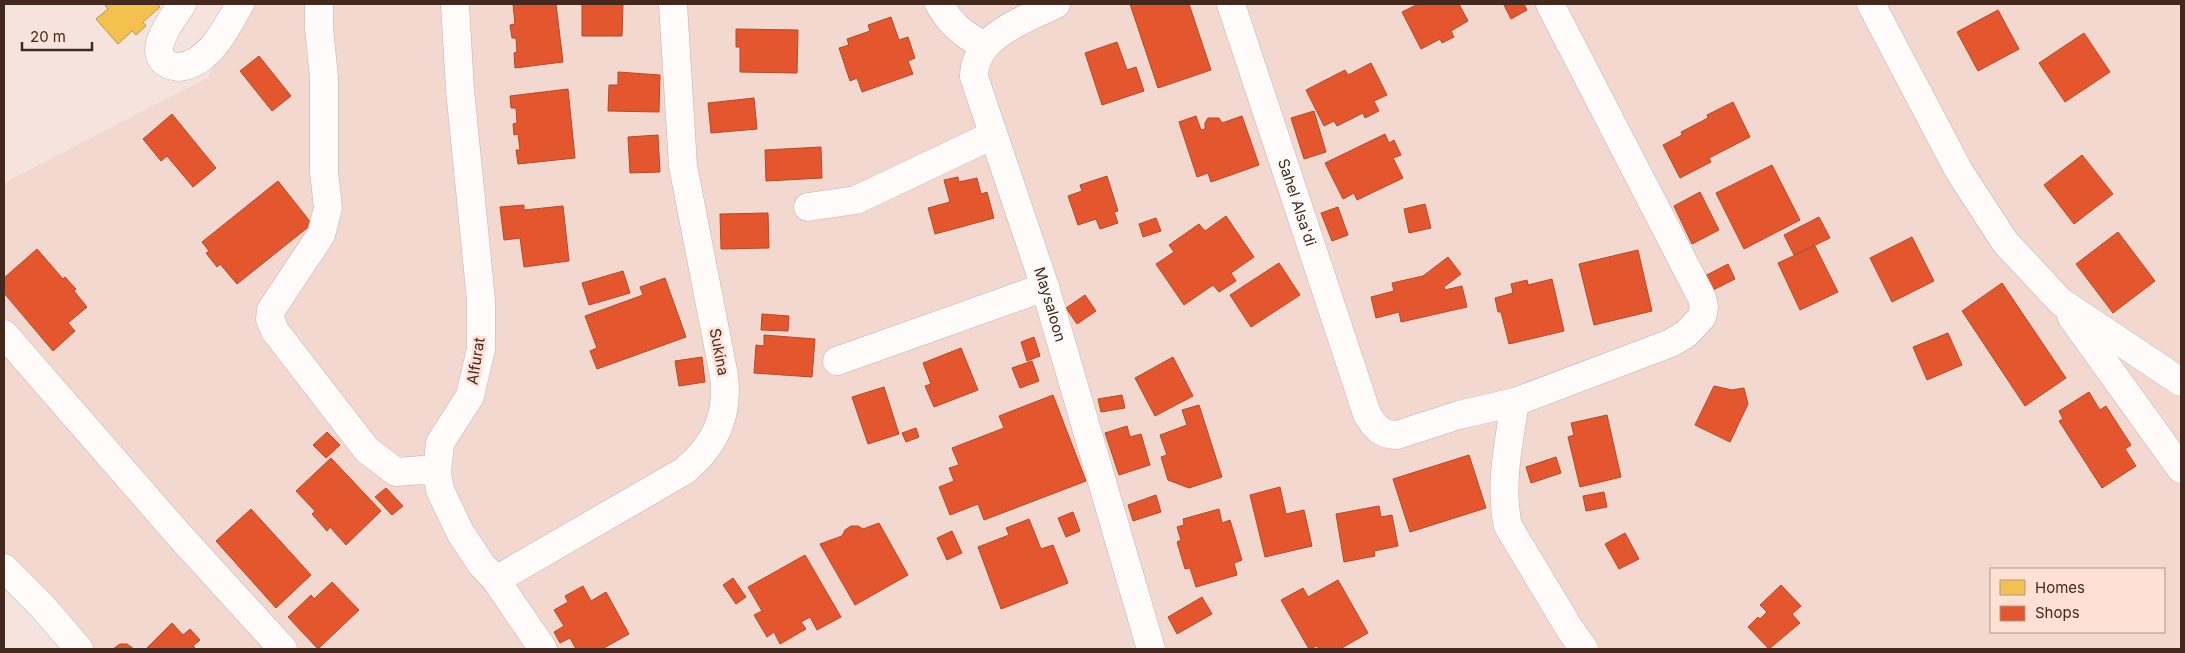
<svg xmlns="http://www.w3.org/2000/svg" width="2185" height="653" font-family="Inter,sans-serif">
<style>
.built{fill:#f2d8ce;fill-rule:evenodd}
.homes{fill:#f2c14e;stroke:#be933f}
.shops{fill:#e4572e;stroke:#b44929}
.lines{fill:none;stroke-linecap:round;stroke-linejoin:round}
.minor-casing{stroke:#c5b1aa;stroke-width:29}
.minor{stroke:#fefbfa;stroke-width:28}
.labels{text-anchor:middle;stroke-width:5;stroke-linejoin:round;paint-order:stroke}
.street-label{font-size:15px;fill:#43281d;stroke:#fee0d5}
</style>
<rect width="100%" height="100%" fill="#f5e4de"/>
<!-- built -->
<path class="built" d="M248,4h1933v645h-2104l-73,-73v-393l203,-105zM1991,569h173v63h-173z"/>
<!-- homes -->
<path class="homes" d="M104,4h53l3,3 -17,15 3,4 -10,9 -4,-4 -14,13 -22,-25 12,-10z"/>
<!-- shops -->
<g class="shops">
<path d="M513,4h43l7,58 -48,6 -1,-15 3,-1 -1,-14h-4l-2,-13 5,-1z"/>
<path d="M582,4h41l-1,32h-40z"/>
<path d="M1130,4h59l22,66 -53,18z"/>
<path d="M1418,4h41l9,17 -17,10 3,6 -12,6 -2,-4 -19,10 -19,-37z"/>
<path d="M1507,4h17l3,6 -16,9 -7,-14z"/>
<path d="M1998,10l21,39 -41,22 -21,-39z"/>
<path d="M891,17l8,23 9,-3 7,21 -7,3 5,13 -51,18 -5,-14 -7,3 -11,-33 10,-3 -2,-6 23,-8 -2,-6z"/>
<path d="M736,29l62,1 -1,43 -57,-1v-25h-4z"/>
<path d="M2084,33l26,39 -45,30 -26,-39z"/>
<path d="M1117,42l10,28 9,-3 8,24 -42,14 -17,-52z"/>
<path d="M259,56l32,40 -19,15 -32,-40z"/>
<path d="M1371,63l16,32 -13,6 5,10 -14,7 -2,-5 -26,13 -3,-5 -10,5 -18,-36 39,-20 3,5z"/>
<path d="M618,72l42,3 -1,37 -51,-1 1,-26h9z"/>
<path d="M568,89l7,69 -57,6 -2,-14h4l-2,-16 -4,1 -1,-11 4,-1 -1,-15h-5l-1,-12z"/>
<path d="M754,98l3,31 -46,4 -3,-30z"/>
<path d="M1733,102l17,35 -41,21 2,4 -31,16 -17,-33 19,-10 -1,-3 27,-14 -1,-3z"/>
<path d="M1314,111l12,41 -22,7 -13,-41z"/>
<path d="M172,114l44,54 -23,19 -26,-31 -6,5 -18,-22z"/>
<path d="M1196,116l5,14 4,-1v-6l3,-5h11l3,5 20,-7 17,49 -48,17 -3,-9 -11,4 -18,-55z"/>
<path d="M1385,134l4,9 5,-3 7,15 -8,3 10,20 -46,22 -3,-7 -11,6 -18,-36z"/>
<path d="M658,135l2,37 -30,1 -2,-36z"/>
<path d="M821,147l1,31 -56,3 -1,-31z"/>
<path d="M2082,155l31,39 -39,30 -30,-39z"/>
<path d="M1772,165l28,55 -56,29 -28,-56z"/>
<path d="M1107,176l11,35 -4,1 4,11 -18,6 -4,-10 -18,6 -10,-29 14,-5 -2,-6z"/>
<path d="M958,177l1,5 18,-4 4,16 6,-2 7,26 -59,16 -7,-26 22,-6 -6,-22z"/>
<path d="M278,181l34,43 -75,60 -17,-20 -3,3 -11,-14 3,-2 -7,-9z"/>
<path d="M1700,192l19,38 -27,14 -18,-38z"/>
<path d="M1425,204l6,24 -22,5 -5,-24z"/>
<path d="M524,205v5l39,-4 6,55 -45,6 -4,-29 -16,2 -4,-33z"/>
<path d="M1338,207l10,28 -16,6 -11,-28z"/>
<path d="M768,213l1,35 -48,1 -1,-35z"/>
<path d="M1226,216l28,41 -23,16 5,8 -17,11 -6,-7 -29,20 -28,-41 18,-12 -5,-7 30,-21 6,7z"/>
<path d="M1819,217l11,21 -36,17 -10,-20z"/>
<path d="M1156,218l5,13 -18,6 -4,-13z"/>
<path d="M2118,232l37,49 -42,32 -37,-49z"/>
<path d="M1912,237l22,44 -42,21 -22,-44z"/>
<path d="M1815,246l23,46 -38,18 -22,-47z"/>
<path d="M37,249l26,30 2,-2 11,12 -2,2 13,16 -19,16 7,8 -22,20 -49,-58v-15z"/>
<path d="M1638,250l14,61 -58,14 -15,-61z"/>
<path d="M1448,257l13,17 -17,13 1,3 17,-4 5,21 -66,15 -2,-10 -23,6 -5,-21 23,-6 -2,-8 31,-7z"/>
<path d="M1279,263l21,32 -49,32 -21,-32z"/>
<path d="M1728,264l7,15 -22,11 -8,-14z"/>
<path d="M623,271l7,22 -41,12 -7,-22z"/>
<path d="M665,278l21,59 -89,32 -7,-18 7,-3 -12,-32 58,-21 -3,-8z"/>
<path d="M1552,279l12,52 -55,13 -8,-32h-3l-3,-14 18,-5 -2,-9 16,-4 1,5z"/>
<path d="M2002,283l64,95 -41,28 -63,-95z"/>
<path d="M1085,295l11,16 -19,13 -11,-16z"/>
<path d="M762,314l27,2 -1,15 -27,-1z"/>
<path d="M1948,333l14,32 -35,15 -14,-33z"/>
<path d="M764,335l51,4 -3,38 -58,-4 2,-28 8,1z"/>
<path d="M1034,337l6,19 -13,5 -6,-19z"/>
<path d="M961,348l17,42 -44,17 -9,-21 6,-2 -8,-21z"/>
<path d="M702,357l3,25 -26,4 -4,-25z"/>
<path d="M1173,357l20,39 -38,20 -20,-38z"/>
<path d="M1032,361l7,20 -19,7 -8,-20z"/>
<path d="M1714,386l18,4 12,-2 4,16 -18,38 -35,-17z"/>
<path d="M884,387l15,47 -31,10 -16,-47z"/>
<path d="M2089,392l11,18 6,-4 25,39 -6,4 11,17 -34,22 -43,-67 4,-2 -4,-8z"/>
<path d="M1053,395l33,86 -102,39 -6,-16 -28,11 -11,-28 15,-6 -5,-13 10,-3 -7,-17 52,-20 -5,-12z"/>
<path d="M1122,395l3,13 -24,4 -3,-13z"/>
<path d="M1199,405l23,72 -33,11 -21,-8 -7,-23 6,-2 -7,-20 27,-10 -5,-15z"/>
<path d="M1607,415l14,62 -41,10 -12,-50 6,-2 -3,-12z"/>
<path d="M1127,426l3,11 11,-3 9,31 -31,10 -14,-42z"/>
<path d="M916,428l3,9 -13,5 -4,-9z"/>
<path d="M327,432l13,13 -14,13 -13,-13z"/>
<path d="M1469,455l17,53 -76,24 -17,-53z"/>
<path d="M1556,457l5,16 -30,10 -5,-16z"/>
<path d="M331,458l50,53 -35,34 -16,-18 -3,4 -15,-17 3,-3 -19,-20z"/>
<path d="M1280,487l6,27 18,-4 8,36 -47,11 -15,-62z"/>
<path d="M386,488l17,18 -11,9 -17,-18z"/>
<path d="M1604,492l3,15 -21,4 -3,-15z"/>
<path d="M1156,495l5,17 -28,9 -5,-16z"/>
<path d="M1379,506l2,11 11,-2 6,31 -24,5 1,5 -31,6 -8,-48z"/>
<path d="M251,509l60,66 -35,33 -60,-67z"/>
<path d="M1219,509l3,14 8,-3 12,40 -8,3 3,12 -41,12 -6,-19 -5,1 -8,-27 4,-2 -4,-13 7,-2 -1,-6z"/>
<path d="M1073,512l7,19 -14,6 -8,-19z"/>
<path d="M1029,519l12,30 12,-4 15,38 -67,26 -23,-62 31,-12 -3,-7z"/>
<path d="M879,523l29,52 -53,30 -35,-61 22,-8 3,-6 6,-4h7l5,3z"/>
<path d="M952,531l10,22 -15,7 -10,-22z"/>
<path d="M1625,533l14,26 -20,10 -14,-25z"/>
<path d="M805,555l36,62 -24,13 -7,-13 -9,5 5,7 -26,15 -6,-12 -7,5 -13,-22 8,-4 -14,-24z"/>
<path d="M733,578l13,19 -10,7 -13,-19z"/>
<path d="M1338,580l30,53 -28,16h-21l-2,-3 -8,3 -28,-49 22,-12 5,9z"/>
<path d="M332,582l27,28 -41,39 -30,-32 23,-22 3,4z"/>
<path d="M1781,585l20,21 -9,8 8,9 -31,26 -21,-22 10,-10 2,2 7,-7 -7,-7z"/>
<path d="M583,586l8,15 15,-9 23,42 -27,15h-26l-6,-11 -10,5 -6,-11 10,-6 -10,-16 14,-8 -3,-6z"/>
<path d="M1202,597l10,17 -35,20 -9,-17z"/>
<path d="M172,623l11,12 7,-6 10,11 -7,6 3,3h-50z"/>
<path d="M120,644h7l7,5h-21z"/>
</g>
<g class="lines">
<defs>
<g id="minor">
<path d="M182,4c-10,16 -44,57 -4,63 31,-2 48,-39 62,-63"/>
<path d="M319,4v24l5,49v95l4,36 -7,27 -50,75 -1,9 5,12 92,119 29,22 26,-2 15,3"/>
<path d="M455,4l5,86 21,210v49l-11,47 -30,47 -3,30 3,17 20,42 21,32 15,16 47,69"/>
<path d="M939,4c13,22 23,29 45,42"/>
<path id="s1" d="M1056,4c-31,16 -82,31 -82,73l71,210 106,362"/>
<path id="s2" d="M1231,4l136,410c8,14 15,21 30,21l62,-20 56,-13 156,-59 15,-9 16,-17 2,-10 -2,-9 -152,-294"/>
<path d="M1871,4l88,167 46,71 56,60 120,80"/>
<path d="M808,207l48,-7 137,-65"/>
<path d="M2071,316l110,153"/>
<path d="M4,334l175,201 104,114"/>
<path d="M837,361l208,-74"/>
<path d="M1515,402c-6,40 -16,83 -7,124l63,105 13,18"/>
<path d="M4,568l38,38 37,43"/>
<path d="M496,580l188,-109c31,-25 45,-55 40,-95l-41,-210 -10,-162"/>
</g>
</defs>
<!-- minor casing -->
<use href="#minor" class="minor-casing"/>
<!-- minor -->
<use href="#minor" class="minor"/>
</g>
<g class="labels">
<!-- street labels -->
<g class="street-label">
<text dy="5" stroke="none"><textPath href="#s2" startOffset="209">Sahel Alsa'di</textPath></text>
<text dy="5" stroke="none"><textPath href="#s1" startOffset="356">Maysaloon</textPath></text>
<text transform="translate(719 352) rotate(79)" y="5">Sukina</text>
<text transform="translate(476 361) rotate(-81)" y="5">Alfurat</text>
</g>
</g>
<!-- border -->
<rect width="2185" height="653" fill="none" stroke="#43281d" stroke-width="10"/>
<!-- legend -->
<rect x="1990" y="568" width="175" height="65" fill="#fee0d5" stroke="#b3968b"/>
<rect x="2000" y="580" width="25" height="15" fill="#f2c14e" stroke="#b3968b"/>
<text x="2035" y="593" font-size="15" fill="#43281d">Homes</text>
<rect x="2000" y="606" width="25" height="15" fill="#e4572e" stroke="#b3968b"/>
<text x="2035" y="618" font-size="15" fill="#43281d">Shops</text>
<!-- scale -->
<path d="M22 42v8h70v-8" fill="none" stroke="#43281d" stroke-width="2.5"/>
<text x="30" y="42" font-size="15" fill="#43281d" stroke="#fee0d5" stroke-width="4" paint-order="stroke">20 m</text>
</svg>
